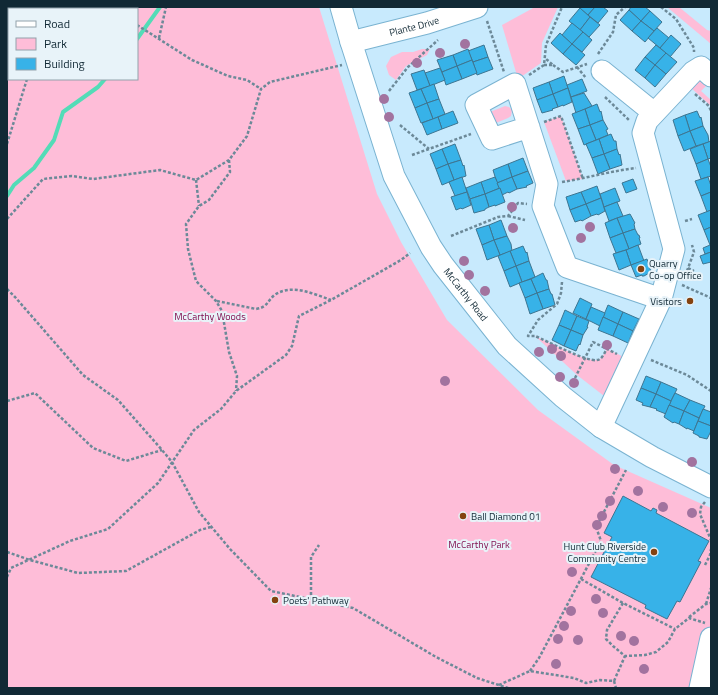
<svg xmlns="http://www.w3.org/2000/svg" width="718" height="695" font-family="'Titillium Web',sans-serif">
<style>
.green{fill:#febdd8;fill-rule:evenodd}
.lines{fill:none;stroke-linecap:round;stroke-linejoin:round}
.stream{stroke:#53dcb7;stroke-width:4}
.building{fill:#37b2e8;stroke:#3d7591}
.minor-casing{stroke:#7ab3d1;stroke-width:23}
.path{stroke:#6c8998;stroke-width:2.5;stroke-dasharray:3 2;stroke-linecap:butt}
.minor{stroke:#fff;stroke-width:21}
.tree{fill:#a2739f}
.poi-dot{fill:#84420f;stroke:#e8f3f9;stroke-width:1.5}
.labels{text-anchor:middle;stroke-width:4;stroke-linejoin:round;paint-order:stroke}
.street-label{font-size:10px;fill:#112935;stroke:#e8f3f9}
.poi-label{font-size:10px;fill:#112935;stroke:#e8f3f9;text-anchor:start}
.park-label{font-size:10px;fill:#821252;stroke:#e8f3f9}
</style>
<rect width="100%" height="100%" fill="#c8eafd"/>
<!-- green -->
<g class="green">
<path d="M7,7h312l58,187 24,48 46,78 91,90 76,55 97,43v180h-704zM9,9h128v70h-128z"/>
<path d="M535,7h23l-16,36 -1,20 -23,16 -16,-54z"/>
<path d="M667,7h12l28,23 4,1v13z"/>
<path d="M422,49h8l-3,6 -21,11 -10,14 -7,-5 -3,-9 5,-9 11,-5h11z"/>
<path d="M699,77l9,7 -7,7 10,9v6l-21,-19z"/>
<path d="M505,106l4,1 3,3 -1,6 -3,2 -12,5 -6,-11z"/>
<path d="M561,116l22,63 -17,2 -22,-59z"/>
<path d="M535,336c12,5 51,26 62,24 5,0 7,-7 10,-11l21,10 -20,40 -31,-24z"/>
</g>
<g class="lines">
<!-- stream -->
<g class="stream">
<path d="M137,39l23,-32"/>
<path d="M7,196l7,-11 20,-17 20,-28 9,-28 35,-25 7,-8"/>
</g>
</g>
<!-- building -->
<g class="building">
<path d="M578,7h17l-7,8z"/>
<path d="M595,7h8l5,4 -10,12 -10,-8z"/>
<path d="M631,7h14l5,4 -9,10 -12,-11z"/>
<path d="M580,8l10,9 -10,13 -11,-9z"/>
<path d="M629,10l12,11 -9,10 -12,-11z"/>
<path d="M650,11l12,11 -8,9 -13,-10z"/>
<path d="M590,17l10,8 -11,12 -9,-7z"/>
<path d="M641,21l13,10 -9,11 -13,-11z"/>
<path d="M572,23l11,9 -11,12 -10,-9z"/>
<path d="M657,28l12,10 -9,10 -12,-10z"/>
<path d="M583,32l9,8 -10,12 -10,-8z"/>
<path d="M560,33l12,11 -9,10 -12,-11z"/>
<path d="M671,35l10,9 -11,13 -10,-9z"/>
<path d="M572,44l13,11 -9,10 -13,-11z"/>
<path d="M484,45l4,12 -15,5 -5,-11z"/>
<path d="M656,45l10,8 -11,12 -10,-8z"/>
<path d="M468,49l4,11 -15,6 -4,-11z"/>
<path d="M666,53l11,9 -11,12 -11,-9z"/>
<path d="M453,55l4,11 -15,6 -5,-12z"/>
<path d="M488,57l5,12 -16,6 -4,-13z"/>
<path d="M645,57l10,8 -10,13 -10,-8z"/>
<path d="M472,60l5,13 -15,6 -5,-13z"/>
<path d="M655,65l11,9 -11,13 -10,-9z"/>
<path d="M457,66l5,13 -16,6 -4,-13z"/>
<path d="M440,68l5,12 -15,6 -5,-13z"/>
<path d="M424,70l6,16 -13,4 -6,-16z"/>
<path d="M564,76l4,12 -15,6 -4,-12z"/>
<path d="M582,79l5,12 -16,6 -4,-12z"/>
<path d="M549,82l4,12 -16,6 -4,-12z"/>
<path d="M434,84l5,15 -12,4 -6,-14z"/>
<path d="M568,88l4,14 -9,4v-1l-5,2 -5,-13z"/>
<path d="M421,89l6,14 -12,5 -6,-15z"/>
<path d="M584,93l8,13 -16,7 -5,-16z"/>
<path d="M553,94l5,13 -6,2 1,1 -11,3 -5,-13z"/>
<path d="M439,99l6,15 -12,5 -6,-16z"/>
<path d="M427,103l6,16 -12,4 -6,-15z"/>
<path d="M597,104l3,8 1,-1 2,9 -13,5 -5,-16z"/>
<path d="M585,109l5,16 -12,4 -6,-15z"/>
<path d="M453,111l5,12 -16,6 -4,-12z"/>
<path d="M697,111l3,7 1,-1 2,9 -13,5 -5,-16z"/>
<path d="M685,115l5,16 -12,5 -5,-16z"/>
<path d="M438,117l4,12 -15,6 -5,-12z"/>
<path d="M603,120l5,9 -2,1 2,5 -12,5 -6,-15z"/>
<path d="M590,125l6,15 -12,5 -6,-16z"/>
<path d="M703,126l5,9 1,7 -13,4 -6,-15z"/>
<path d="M690,131l6,15 -12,5 -6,-15z"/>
<path d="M611,134l3,7h2l1,8 -13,5 -5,-15z"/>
<path d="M599,139l5,15 -12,4 -6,-14z"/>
<path d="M711,141v17l-3,1 -5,-15z"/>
<path d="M455,144l6,16 -13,4 -6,-15z"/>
<path d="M703,144l5,15 -12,5 -6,-15z"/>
<path d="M442,149l6,15 -12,5 -6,-15z"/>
<path d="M617,149l2,6 1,-1 2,11 -12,4 -6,-15z"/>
<path d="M604,154l6,15 -12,5 -6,-16z"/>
<path d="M523,158l5,13 -16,6 -4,-13z"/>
<path d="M708,159l3,8v9l-10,3 -5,-15z"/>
<path d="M461,160l2,6 1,-1 2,11 -12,4 -6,-16z"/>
<path d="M448,164l6,16 -12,5 -6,-16z"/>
<path d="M508,164l4,13 -15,6 -4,-13z"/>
<path d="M528,171l5,12 -7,3 1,1 -10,2 -5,-12z"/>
<path d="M462,177l5,15 -12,4 -6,-14z"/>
<path d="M495,177l5,11 -15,6 -4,-12z"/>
<path d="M512,177l5,12 -8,4 -1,-1 -6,3 -5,-12z"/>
<path d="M708,177l3,9v6l-10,4 -6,-15z"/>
<path d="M633,179l4,10 -11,4 -4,-10z"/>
<path d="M481,182l4,12 -15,5 -4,-11z"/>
<path d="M597,186l4,12 -15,6 -5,-12z"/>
<path d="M500,188l5,14 -10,4v-1l-6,2 -4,-13z"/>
<path d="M615,188l5,13 -16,6 -4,-13z"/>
<path d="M467,192l4,13 -9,4 -1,-1 -5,2 -5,-13z"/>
<path d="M581,192l5,12 -16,6 -4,-13z"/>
<path d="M711,192v18l-4,2 -6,-16z"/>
<path d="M485,194l4,13 -4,2v1l-11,3 -4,-14z"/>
<path d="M601,198l4,13 -7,4 -1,-1 -6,2 -5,-12z"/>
<path d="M617,202l6,14 -14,5 -5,-14z"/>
<path d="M586,204l5,12 -9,5 -1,-1 -6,2 -5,-12z"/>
<path d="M711,210v17l-7,3 -6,-15z"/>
<path d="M630,214l5,9 -1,1 1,5 -12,4 -6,-15z"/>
<path d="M617,218l6,15 -13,5 -5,-15z"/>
<path d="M501,220l6,16 -13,4 -5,-15z"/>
<path d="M489,225l5,15 -12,5 -6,-16z"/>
<path d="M711,227v18h-1l-6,-15z"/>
<path d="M635,229l3,6h1l1,3h-1l2,6 -12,5 -6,-16z"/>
<path d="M623,233l6,16 -13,4 -6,-15z"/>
<path d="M507,236l4,8 1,7 -12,4 -6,-15z"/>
<path d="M494,240l6,15 -13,5 -5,-15z"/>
<path d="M638,245l6,16 -13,4 -5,-15z"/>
<path d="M710,245h1v7l-6,2 -2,-6z"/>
<path d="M523,246l3,7 1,-1 2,9 -13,5 -6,-15z"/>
<path d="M626,250l5,15 -12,5 -6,-16z"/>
<path d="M510,251l6,15 -12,5 -6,-15z"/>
<path d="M711,252v10l-8,2 -3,-8z"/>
<path d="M647,259l4,13 -7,4h-2v-1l-6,2 -5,-12z"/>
<path d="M529,261l6,16 -13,5 -6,-16z"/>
<path d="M516,266l6,16 -12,5 -6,-16z"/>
<path d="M543,273l3,7h1l2,9 -12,4 -6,-14z"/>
<path d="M531,279l6,14 -12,5 -6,-15z"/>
<path d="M549,289l2,5h1l3,11 -12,4 -6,-16z"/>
<path d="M537,293l6,16 -13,5 -5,-16z"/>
<path d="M580,298l12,6 -6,15 -13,-6z"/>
<path d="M608,305l15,7 -5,12 -15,-7z"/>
<path d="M591,307l14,6 -5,13 -14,-7z"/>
<path d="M565,310l12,6 -6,14 -12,-5z"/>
<path d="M623,312l16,7 -6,12 -15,-7z"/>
<path d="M577,316l12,5 -2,6h1l-5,8 -12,-5z"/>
<path d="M603,317l15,7 -5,12 -15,-6z"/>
<path d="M618,324l15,7 -5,12 -15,-7z"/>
<path d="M559,325l12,5 -7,16 -12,-6z"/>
<path d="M571,330l12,5 -3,10 -1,-1 -3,7 -12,-5z"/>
<path d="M646,376l15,6 -5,12 -15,-6z"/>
<path d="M661,382l16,7 -6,12 -15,-7z"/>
<path d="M641,388l15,6 -6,13 -8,-2 1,-2 -7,-3z"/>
<path d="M675,393l15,7 -6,11 -15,-6z"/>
<path d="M656,394l15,7 -5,13 -10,-4 1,-1 -7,-2z"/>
<path d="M690,400l15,6 -6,12 -15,-7z"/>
<path d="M669,405l15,6 -5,13 -5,-2 -1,1 -9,-6z"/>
<path d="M703,409l8,3v14l-13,-5z"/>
<path d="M684,411l15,7 -5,13 -7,-3v1l-8,-5z"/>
<path d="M698,421l13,5v5l-4,8 -8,-2v-1l-6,-3z"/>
<path d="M623,496l28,15 2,-3 4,2 -1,3 53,28 -11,20 3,1 -21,40 -3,-1 -10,18 -22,-11 1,-3 -55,-28 21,-40 -8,-4z"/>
</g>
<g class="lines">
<defs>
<g id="minor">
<path id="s1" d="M341,7l10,35 43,134 37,71 12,18 64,81 56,51 38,30 51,30 59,30"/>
<path id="s2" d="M351,42l76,-19 50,-16"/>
<path d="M602,71l52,42"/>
<path d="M529,127l-37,12 -16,-34 39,-21 32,100 -4,22 24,61 94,32"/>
<path d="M601,427l60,-128 13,-50 -31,-116 4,-12 46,-49 8,-5 10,9"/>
<path d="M700,688l11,-50"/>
</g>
</defs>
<!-- minor casing -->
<use href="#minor" class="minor-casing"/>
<!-- path -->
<g class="path">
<path d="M18,7l2,2"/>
<path d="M114,7l2,2"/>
<path d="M661,7l15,12 18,29v4"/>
<path d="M68,9l4,-2"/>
<path d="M487,21l17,51"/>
<path d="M137,25l55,35 36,16 19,4 14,9"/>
<path d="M159,38l7,-31"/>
<path d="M7,41l2,-1"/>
<path d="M598,54l15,-22 3,-17 9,-8"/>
<path d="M544,65h9l-8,-7"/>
<path d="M553,65l10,7 24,-8"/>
<path d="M577,67l9,11"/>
<path d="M529,75l15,-10 2,-20 16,-38"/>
<path d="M389,91l19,-24 30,-27"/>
<path d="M695,94l14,12 2,5"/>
<path d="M605,97l25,24"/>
<path d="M544,122l17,-6 22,63"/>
<path d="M400,125l29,24"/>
<path d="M7,144l20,-65"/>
<path d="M412,155l59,-21"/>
<path d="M229,160l1,12 -21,28 -10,6 -13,18 2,25 8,32 20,20 6,10 7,41 8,24 -1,15"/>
<path d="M196,180l3,26"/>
<path d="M562,182c25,-4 49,-11 74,-14"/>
<path d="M508,216l17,4"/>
<path d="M7,219l36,-40 29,-3 21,3 67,-9 36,10 33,-20 18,-24 14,-47 9,-7 72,-17"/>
<path d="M685,221l7,-2"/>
<path d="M451,236l47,-19 10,-1 10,-13 9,1"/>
<path d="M688,268l6,3"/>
<path d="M687,271l7,-19 -2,-7"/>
<path d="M562,282l-1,11 -4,11 -19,16 -10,16h7c12,5 51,26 62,24 5,0 7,-7 10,-11"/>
<path d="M682,285l29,13"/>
<path d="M7,289l8,8 68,78 35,25 44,50 10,12 27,50 31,37 41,42 82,17 83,49 41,21 31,10"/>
<path d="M217,301l39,8c13,-2 11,-9 20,-15 17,-10 38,0 55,6"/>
<path d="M651,360l36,15 24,16"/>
<path d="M575,378l18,-36 24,12"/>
<path d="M7,401l28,-8 58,55 33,13 36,-11"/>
<path d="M705,502l-4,5 -1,7 11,26"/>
<path d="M7,552l23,8 48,13 48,-2 74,-41 11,-3"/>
<path d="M705,565l5,-10 1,-6"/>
<path d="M7,577l4,-9 59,-27 38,-12 50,-46 36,-53 27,-21 15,-18 50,-36 6,-9 7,-30 32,-16 70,-40 9,-7"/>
<path d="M581,579l42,24 52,26"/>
<path d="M311,600v-43l8,-12"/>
<path d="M623,603l-16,27 -1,9 7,7 12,10 20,-1 11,-3 12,-10 7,-13 14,-11 16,5"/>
<path d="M706,604l5,-16"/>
<path d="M689,617l17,-13 5,-1"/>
<path d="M530,671l9,-13 62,-117 -5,-14 30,-57"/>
<path d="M614,681l2,7"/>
<path d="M499,685l31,-14 44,7 12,5 14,-3 14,1 11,-25"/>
</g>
<!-- minor -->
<use href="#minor" class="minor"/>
</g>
<!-- trees -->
<g class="tree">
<circle cx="465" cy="44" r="5"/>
<circle cx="440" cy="53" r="5"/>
<circle cx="417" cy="63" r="5"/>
<circle cx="384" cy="99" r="5"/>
<circle cx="389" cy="117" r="5"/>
<circle cx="512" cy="207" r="5"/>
<circle cx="590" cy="227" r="5"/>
<circle cx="513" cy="228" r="5"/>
<circle cx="581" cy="238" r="5"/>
<circle cx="464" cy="261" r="5"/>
<circle cx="469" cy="275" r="5"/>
<circle cx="485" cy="291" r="5"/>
<circle cx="607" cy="345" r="5"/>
<circle cx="552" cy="349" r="5"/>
<circle cx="539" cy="352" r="5"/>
<circle cx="561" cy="356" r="5"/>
<circle cx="560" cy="377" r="5"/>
<circle cx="445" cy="381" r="5"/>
<circle cx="574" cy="383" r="5"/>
<circle cx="692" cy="462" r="5"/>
<circle cx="615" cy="469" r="5"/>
<circle cx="638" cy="491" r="5"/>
<circle cx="610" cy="501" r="5"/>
<circle cx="663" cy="507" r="5"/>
<circle cx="692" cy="513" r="5"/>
<circle cx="602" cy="516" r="5"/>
<circle cx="597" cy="525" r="5"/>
<circle cx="572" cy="572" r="5"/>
<circle cx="596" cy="599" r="5"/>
<circle cx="571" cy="611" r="5"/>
<circle cx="603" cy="613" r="5"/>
<circle cx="564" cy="626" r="5"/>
<circle cx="621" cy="636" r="5"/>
<circle cx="558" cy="639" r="5"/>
<circle cx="578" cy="640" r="5"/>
<circle cx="634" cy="641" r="5"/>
<circle cx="556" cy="664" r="5"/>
<circle cx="644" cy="669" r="5"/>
</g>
<!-- markers -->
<g class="poi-dot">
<circle cx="641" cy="269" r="4"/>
<circle cx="690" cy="301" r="4"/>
<circle cx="463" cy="516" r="4"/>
<circle cx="654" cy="552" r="4"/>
<circle cx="275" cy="600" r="4"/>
</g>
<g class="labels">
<!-- street labels -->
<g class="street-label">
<text dy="4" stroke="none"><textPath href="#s2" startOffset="65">Plante Drive</textPath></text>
<text dy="4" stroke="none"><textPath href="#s1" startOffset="316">McCarthy Road</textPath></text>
</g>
<!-- poi labels -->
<g class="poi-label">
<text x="649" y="267">Quarry<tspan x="649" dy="12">Co-op Office</tspan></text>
<text x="682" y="305" text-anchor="end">Visitors</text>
<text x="471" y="520">Ball Diamond 01</text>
<text x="646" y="550" text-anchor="end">Hunt Club Riverside<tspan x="646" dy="12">Community Centre</tspan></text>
<text x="283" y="604">Poets' Pathway</text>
</g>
<!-- park labels -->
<g class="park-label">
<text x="210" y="320">McCarthy Woods</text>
<text x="479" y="548">McCarthy Park</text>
</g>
</g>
<!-- border -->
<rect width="718" height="695" fill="none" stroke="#112935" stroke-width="16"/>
<!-- legend -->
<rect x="8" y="8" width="130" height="72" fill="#e8f3f9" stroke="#92a2ab"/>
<rect x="16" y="21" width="20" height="6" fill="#ffffff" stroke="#92a2ab"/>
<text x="44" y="28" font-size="12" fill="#112935">Road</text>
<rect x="16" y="38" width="20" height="12" fill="#febdd8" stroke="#92a2ab"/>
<text x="44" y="48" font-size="12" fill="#112935">Park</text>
<rect x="16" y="58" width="20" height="12" fill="#37b2e8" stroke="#92a2ab"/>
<text x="44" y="68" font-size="12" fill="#112935">Building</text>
</svg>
